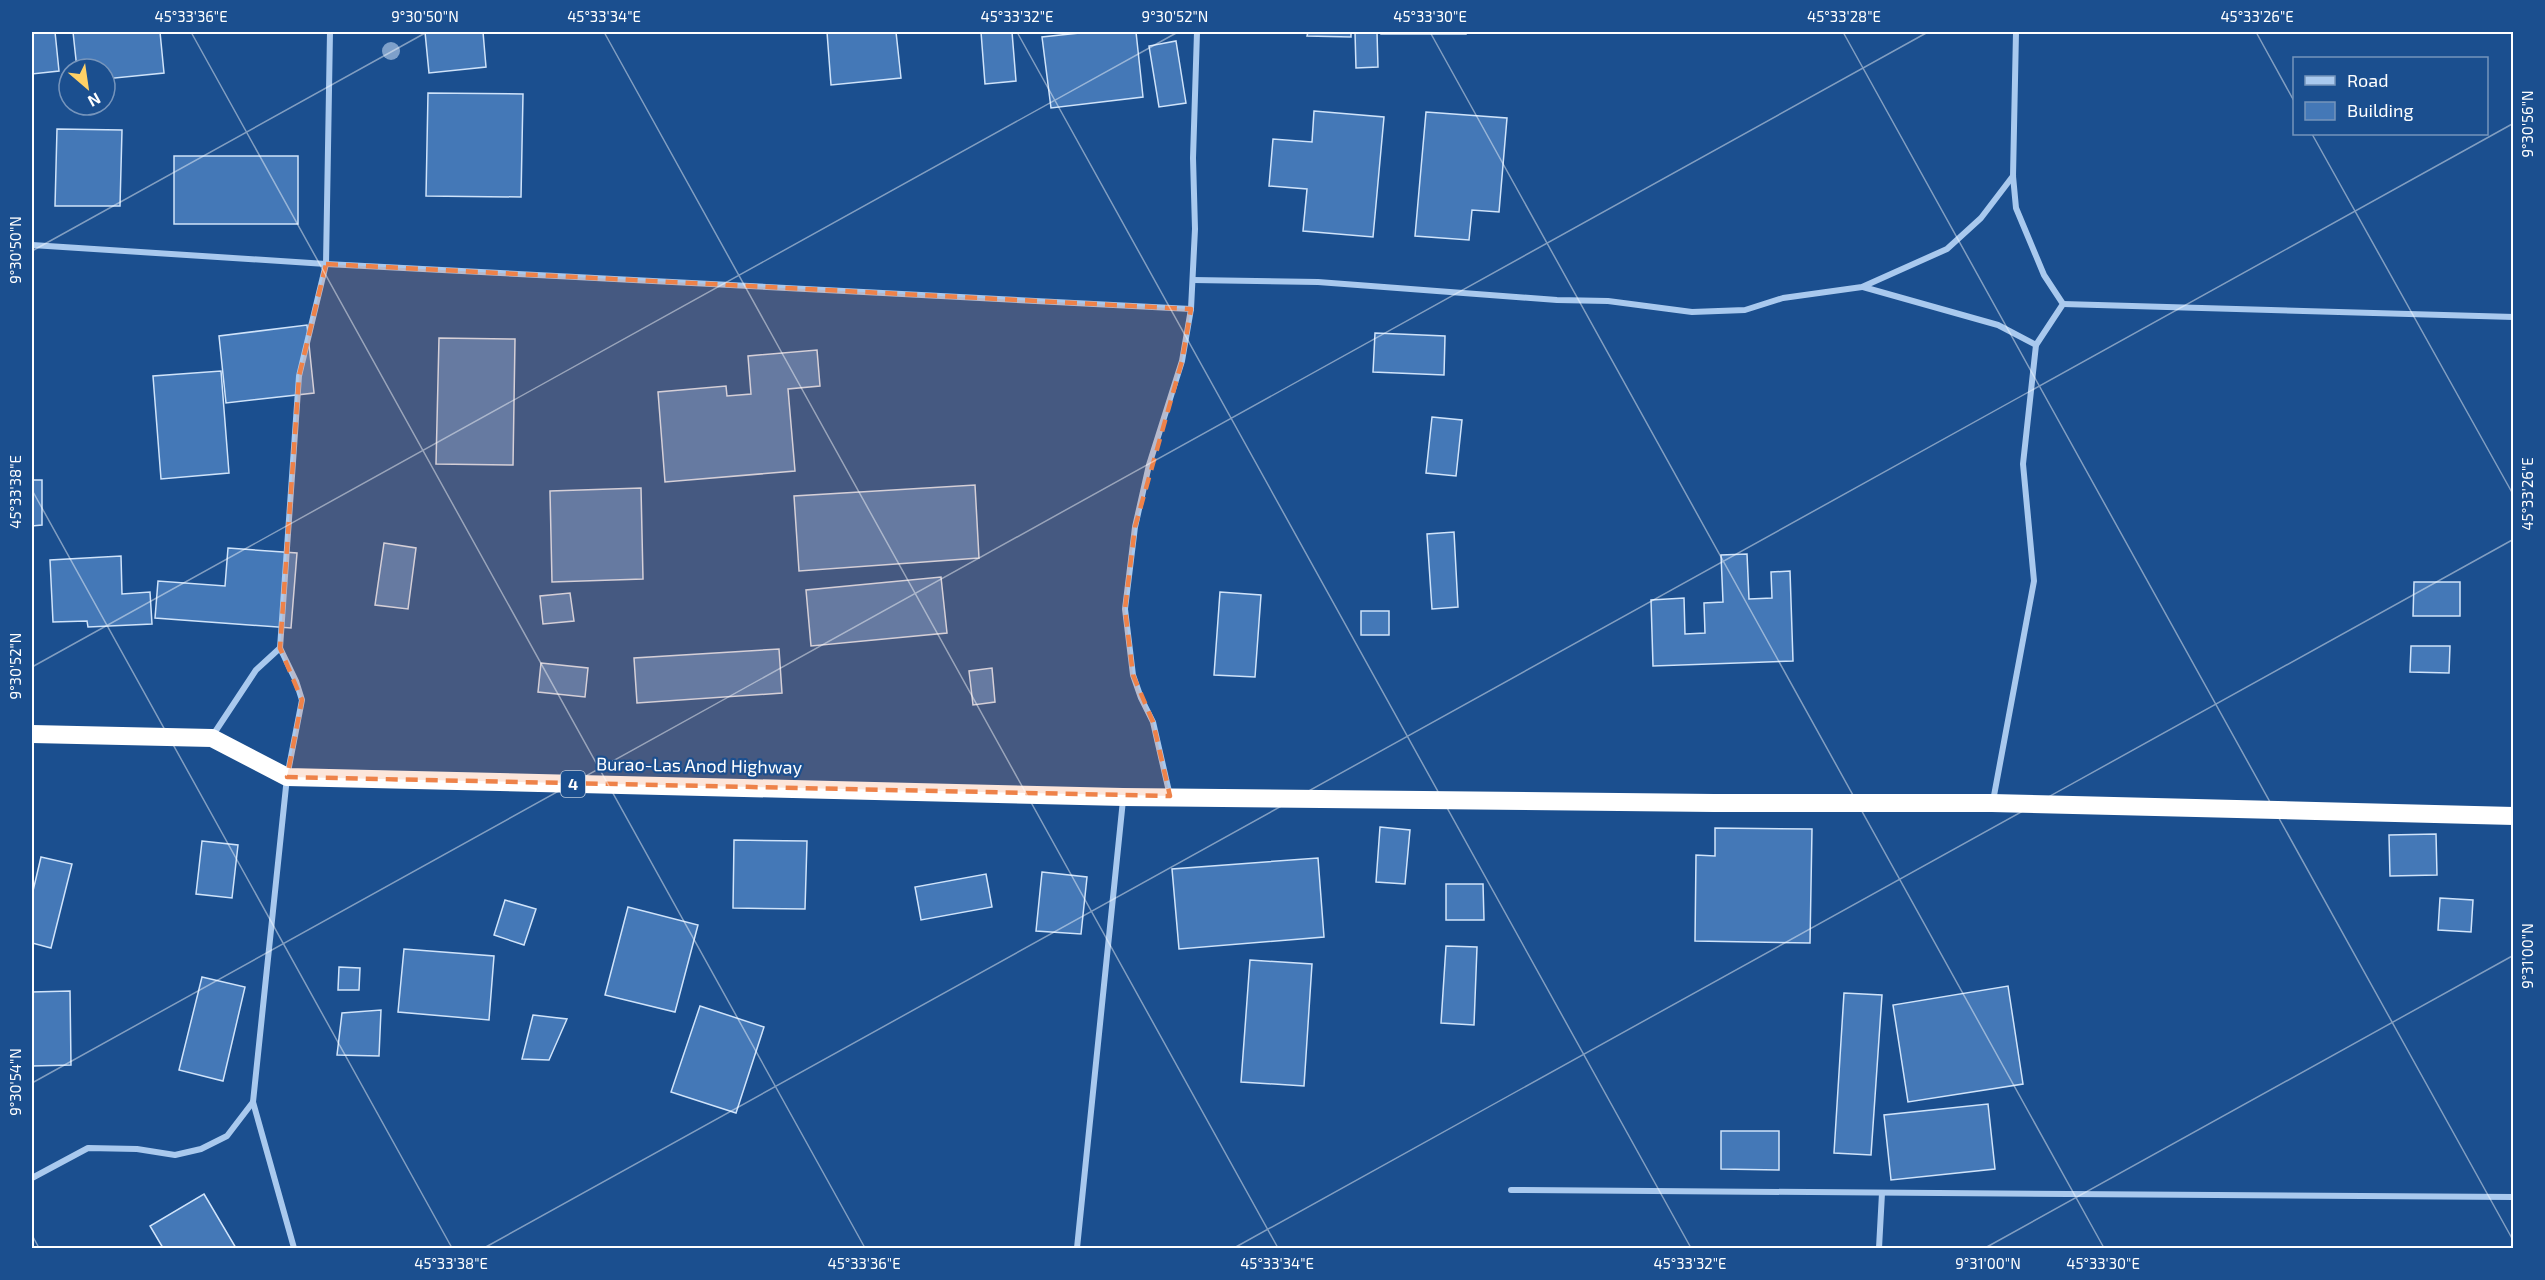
<svg xmlns="http://www.w3.org/2000/svg" width="2545" height="1280" font-family="'Exo 2',sans-serif">
<style>
.building{fill:#4478b7;stroke:#cfe3fa;stroke-width:1.5}
.lines{fill:none;stroke-linecap:round;stroke-linejoin:round}
.street{stroke:#a9c9ee;stroke-width:6}
.highway{stroke:#fff;stroke-width:18}
.tree{fill:#7ea0ca}
.marked{fill:#ee8249;fill-opacity:0.2;stroke:#ee8249;stroke-width:4.5;stroke-dasharray:12 8;stroke-linejoin:round}
.ticks{fill:none;stroke:#fff;stroke-width:1.5;stroke-opacity:0.45}
.labels{text-anchor:middle;stroke-width:4.5;stroke-linejoin:round;paint-order:stroke}
.shield{fill:#1b4f8f;stroke:#bbcadd;stroke-width:1.5}
.shield-label{font-size:16px;font-weight:bold;fill:#fff}
.street-label{font-size:18px;fill:#fff;stroke:#1b4f8f}
.neatline{fill:none;stroke:#fff;stroke-width:2}
.ticks-label{font-size:15px;text-anchor:middle;fill:#fff}
</style>
<rect width="100%" height="100%" fill="#1b4f8f"/>
<!-- building -->
<g class="building">
<path d="M32,32h23l4,39 -27,3z"/>
<path d="M73,32h87l4,41 -59,6v-10h-28z"/>
<path d="M425,32h58l3,35 -57,6z"/>
<path d="M827,32h69l5,46 -70,7z"/>
<path d="M981,32h31l4,49 -31,3z"/>
<path d="M1089,32h47l7,65 -92,11 -9,-71z"/>
<path d="M1308,32h43v5l-44,-1z"/>
<path d="M1355,32h22l1,35 -22,1z"/>
<rect x="1381" y="32" width="85" height="2"/>
<path d="M1176,41l10,62 -27,4 -10,-61z"/>
<path d="M428,93l95,1 -2,103 -95,-1z"/>
<path d="M1314,111l70,6 -11,120 -70,-6 4,-42 -38,-3 4,-47 39,3z"/>
<path d="M1426,112l81,6 -8,94 -27,-2 -3,30 -54,-4z"/>
<path d="M57,129l65,1 -2,76h-65z"/>
<rect x="174" y="156" width="124" height="68"/>
<path d="M307,325l7,68 -88,10 -7,-67z"/>
<path d="M1375,333l70,3 -1,39 -71,-3z"/>
<path d="M439,338l76,1 -2,126 -77,-1z"/>
<path d="M817,350l3,36 -32,3 7,82 -130,11 -7,-90 68,-6 1,10 24,-2 -3,-38z"/>
<path d="M221,371l8,102 -68,6 -8,-103z"/>
<path d="M1432,417l30,3 -6,56 -30,-3z"/>
<path d="M32,480h10v45l-10,1z"/>
<path d="M975,485l4,73 -180,13 -5,-75z"/>
<path d="M641,488l2,91 -91,3 -2,-91z"/>
<path d="M1454,532l4,75 -26,2 -5,-75z"/>
<path d="M384,543l32,5 -8,61 -33,-4z"/>
<path d="M228,548l69,5 -6,75 -136,-10 3,-37 67,5z"/>
<path d="M1747,554l2,45 23,-1 -1,-26 19,-1 3,90 -140,5 -2,-66 33,-2 1,36 20,-1 -1,-30 19,-1 -2,-47z"/>
<path d="M121,556l1,38 28,-2 2,32 -64,3 -1,-6 -34,1 -3,-62z"/>
<path d="M941,577l6,56 -136,13 -5,-56z"/>
<path d="M2414,582h46v34h-47z"/>
<path d="M1220,592l41,3 -6,82 -41,-2z"/>
<path d="M570,593l4,28 -31,3 -3,-28z"/>
<rect x="1361" y="611" width="28" height="24"/>
<path d="M2411,646h39l-1,27 -39,-1z"/>
<path d="M779,649l3,44 -145,10 -3,-45z"/>
<path d="M541,663l47,5 -3,29 -47,-5z"/>
<path d="M992,668l3,34 -22,3 -4,-34z"/>
<path d="M1380,827l30,3 -5,54 -29,-2z"/>
<path d="M1715,828l97,1 -2,114 -115,-2 1,-86 19,1z"/>
<path d="M2436,834l1,41 -47,1 -1,-41z"/>
<path d="M734,840l73,1 -2,68 -72,-1z"/>
<path d="M202,841l36,4 -6,53 -36,-4z"/>
<path d="M41,857l31,7 -21,84 -19,-5v-48z"/>
<path d="M1318,858l6,79 -145,12 -7,-80z"/>
<path d="M1042,872l45,5 -6,57 -45,-3z"/>
<path d="M986,874l6,33 -71,13 -6,-33z"/>
<path d="M1446,884h37l1,36h-38z"/>
<path d="M2440,898l33,2 -2,32 -33,-2z"/>
<path d="M505,900l31,9 -12,36 -30,-10z"/>
<path d="M628,907l70,18 -23,87 -70,-17z"/>
<path d="M1446,946l31,1 -3,78 -33,-2z"/>
<path d="M404,949l90,7 -5,64 -91,-8z"/>
<path d="M1250,960l62,4 -8,122 -63,-4z"/>
<path d="M339,967l21,1 -1,22h-21z"/>
<path d="M202,977l43,10 -22,94 -44,-11z"/>
<path d="M2008,986l15,98 -115,18 -15,-97z"/>
<path d="M70,991l1,74 -39,1v-74z"/>
<path d="M1844,993l38,2 -11,160 -37,-2z"/>
<path d="M700,1006l64,21 -28,86 -65,-21z"/>
<path d="M381,1010l-2,46 -42,-1 5,-42z"/>
<path d="M533,1015l34,4 -18,41 -27,-1z"/>
<path d="M1988,1104l7,65 -104,11 -7,-65z"/>
<path d="M1721,1131h58v39l-58,-1z"/>
<path d="M204,1194l32,54h-73l-13,-22z"/>
</g>
<g class="lines">
<!-- street -->
<g class="street">
<path d="M32,245l294,19 865,45"/>
<path d="M1193,280l125,2 239,18 51,1 84,11 53,-2 38,-12 79,-11 85,-38 34,-31 32,-42"/>
<path d="M1863,287l135,38 38,20"/>
<path d="M2063,304l451,13"/>
<path d="M213,735l43,-65 24,-22"/>
<path d="M1170,796l-17,-74 -12,-24 -8,-23 -8,-66 10,-82 14,-62 33,-104 9,-52 4,-80 -2,-71 4,-126"/>
<path d="M1993,801l41,-220 -11,-117 13,-119 27,-41 -19,-29 -28,-67 -3,-32 3,-144"/>
<path d="M253,1102l41,146"/>
<path d="M32,1178l56,-30 49,1 38,6 26,-6 26,-13 26,-34 34,-325 15,-77 -6,-19 -16,-33 19,-272 27,-112 4,-232"/>
<path d="M1511,1190l1003,7"/>
<path d="M1077,1248l46,-448"/>
<path d="M1879,1248l3,-55"/>
</g>
<!-- highway -->
<path class="highway" d="M32,734l180,4 75,39 836,20 591,6h278l522,13"/>
</g>
<!-- trees -->
<circle class="tree" cx="391" cy="51" r="9"/>
<!-- marked area -->
<path class="marked" d="M326,264l865,45 -9,52 -47,166 -10,82 8,66 20,47 17,74 -883,-19 15,-77 -22,-52 19,-272z"/>
<!-- ticks -->
<path class="ticks" d="M191,32l674,1216M604,32l674,1216M1017,32l674,1216M1430,32l674,1216M1843,32l671,1210M2256,32l38,69M2312,134l202,362M32,251l395,-219M32,490l420,758M32,667l1146,-635M32,1083l1896,-1051M32,1235l7,13M484,1248l2030,-1125M1234,1248l1280,-709M1985,1248l529,-293"/>
<g class="labels">
<!-- shield labels -->
<rect class="shield" x="561" y="771" width="24" height="26" rx="4.5"/>
<g class="shield-label">
<text x="573" y="790">4</text>
</g>
<!-- street labels -->
<g class="street-label">
<text transform="translate(699 766) rotate(1)" y="6">Burao-Las Anod Highway</text>
</g>
</g>
<!-- border -->
<rect width="2545" height="1280" fill="none" stroke="#1b4f8f" stroke-width="66"/>
<!-- legend -->
<rect x="2293" y="57" width="195" height="78" fill="#1b4f8f" stroke="#7695bc" stroke-width="1.5"/>
<rect x="2305" y="76" width="30" height="9" fill="#a9c9ee" stroke="#7695bc" stroke-width="1.5"/>
<text x="2347" y="87" font-size="18" fill="#ffffff">Road</text>
<rect x="2305" y="102" width="30" height="18" fill="#4478b7" stroke="#7695bc" stroke-width="1.5"/>
<text x="2347" y="117" font-size="18" fill="#ffffff">Building</text>
<!-- north arrow -->
<g transform="translate(87 87) rotate(151)"><circle r="28" fill="#1b4f8f" stroke="#7695bc" stroke-width="1.5"/>
<path d="M0-4.5L10 22L0 15L-10 22Z" fill="#ffd166"/>
<text y="-9" font-size="16" font-weight="bold" text-anchor="middle" fill="#ffffff">N</text>
</g>
<rect x="33" y="33" width="2479" height="1214" class="neatline"/>
<g class="ticks-label">
<text x="191" y="22">45°33'36"E</text>
<text x="425" y="22">9°30'50"N</text>
<text x="604" y="22">45°33'34"E</text>
<text x="1017" y="22">45°33'32"E</text>
<text x="1175" y="22">9°30'52"N</text>
<text x="1430" y="22">45°33'30"E</text>
<text x="1844" y="22">45°33'28"E</text>
<text x="2257" y="22">45°33'26"E</text>
<text transform="translate(2528 124) rotate(-90)" y="5">9°30'56"N</text>
<text transform="translate(16 250) rotate(-90)" y="5">9°30'50"N</text>
<text transform="translate(16 492) rotate(-90)" y="5">45°33'38"E</text>
<text transform="translate(2528 494) rotate(-90)" y="5">45°33'26"E</text>
<text transform="translate(16 666) rotate(-90)" y="5">9°30'52"N</text>
<text transform="translate(2528 956) rotate(-90)" y="5">9°31'00"N</text>
<text transform="translate(16 1082) rotate(-90)" y="5">9°30'54"N</text>
<text x="451" y="1269">45°33'38"E</text>
<text x="864" y="1269">45°33'36"E</text>
<text x="1277" y="1269">45°33'34"E</text>
<text x="1690" y="1269">45°33'32"E</text>
<text x="1988" y="1269">9°31'00"N</text>
<text x="2103" y="1269">45°33'30"E</text>
</g>
</svg>
